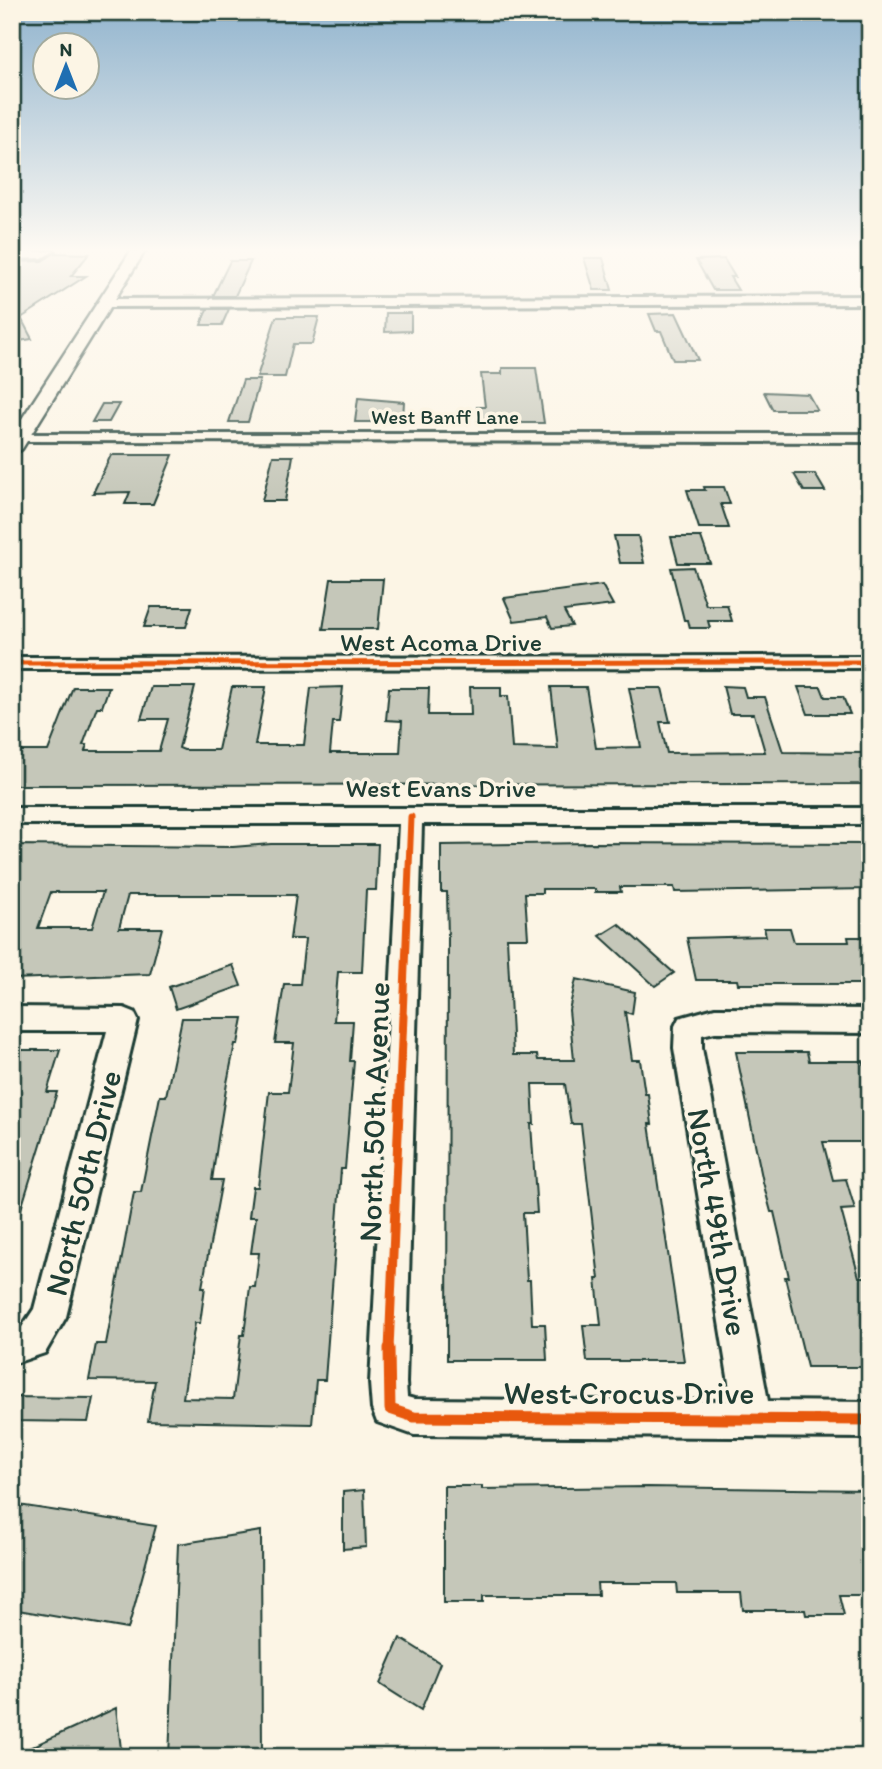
<svg xmlns="http://www.w3.org/2000/svg" width="882" height="1769" font-family="Itim,sans-serif">
<style>
.building{fill:#c5c7b9;stroke:#1f3d34;stroke-width:2;fill-rule:evenodd}
.lines{fill:none;stroke-linecap:round;stroke-linejoin:round}
.minor-casing{stroke:#1f3d34;stroke-width:6}
.major-casing{stroke:#1f3d34;stroke-width:5}
.minor{fill:#fcf5e5;fill-rule:evenodd}
.major{fill:#fcf5e5;fill-rule:evenodd}
.cycleway-far3-casing{stroke:#fcf5e5;stroke-width:9}
.cycleway-far2-casing{stroke:#fcf5e5;stroke-width:11}
.cycleway-far1-casing{stroke:#fcf5e5;stroke-width:13}
.cycleway-casing{stroke:#fcf5e5;stroke-width:16}
.cycleway-far3{stroke:#e8590c;stroke-width:5}
.cycleway-far2{stroke:#e8590c;stroke-width:7}
.cycleway-far1{stroke:#e8590c;stroke-width:9}
.cycleway{stroke:#e8590c;stroke-width:11}
.labels{text-anchor:middle;stroke-width:7;stroke-linejoin:round;paint-order:stroke}
.far-street-label{font-size:21px;fill:#1f3d34;stroke:#fcf5e5}
.street-label{font-size:26px;fill:#1f3d34;stroke:#fcf5e5}
.near-street-label{font-size:32px;fill:#1f3d34;stroke:#fcf5e5}
</style>
<rect width="100%" height="100%" fill="#fcf5e5"/>
<filter id="ink" filterUnits="userSpaceOnUse"><feTurbulence type="fractalNoise" baseFrequency=".0143" numOctaves="2"/><feDisplacementMap in="SourceGraphic" scale="14" xChannelSelector="R" yChannelSelector="G"/><feConvolveMatrix kernelMatrix="1 2 1 2 8 2 1 2 1" color-interpolation-filters="sRGB"/></filter>
<g filter="url(#ink)">
<!-- building -->
<g class="building">
<path d="M55,253l34,1 -18,22h15l-65,42 11,21 -20,3v-80l30,-1z"/>
<path d="M584,258h19l9,32h-18z"/>
<path d="M724,259l11,18h-5l8,13h-25l-17,-30z"/>
<path d="M230,261h21l-16,35h-22z"/>
<path d="M207,309h22l-7,16h-21z"/>
<path d="M386,313h25v18l-26,1z"/>
<path d="M676,313l22,47h-25l-12,-29h-5l-7,-17z"/>
<path d="M276,317h43l-7,27h-19l-8,33h-28z"/>
<path d="M502,368h34l8,55h-66l-1,-16h8l-4,-33h21z"/>
<path d="M243,380h17l-12,42h-19z"/>
<path d="M764,392l44,2 9,16h-44z"/>
<path d="M358,398l46,4 -1,15h-17l-1,5h-30z"/>
<path d="M102,404h17l-10,18h-17z"/>
<path d="M111,455h62l-20,49h-28l5,-12 -37,1z"/>
<path d="M273,456h20l-8,45h-23z"/>
<path d="M794,474h21l10,17h-21z"/>
<path d="M704,487h20l6,17h-9l8,24h-30l-12,-38h18z"/>
<path d="M614,536h24l6,27h-24z"/>
<path d="M671,537h30l9,26h-32z"/>
<path d="M693,567l13,38h21l5,16h-24l2,7h-20l-2,-8h-4l-13,-52z"/>
<path d="M331,579h52l-5,50h-55z"/>
<path d="M602,585l11,20 -49,6 8,15 -20,2 -5,-11 -33,4 -10,-23z"/>
<path d="M151,607h41l-6,20h-42z"/>
<path d="M723,686l20,1 3,10h19l18,55 80,1 7,16v15l-858,1v-34h36l25,-64h36l-7,20h-5l-14,38h4l-2,6h74l9,-32h-27l10,-32h44l-16,61 5,2h34l14,-63h34l-11,58h49l7,-57 32,-1 -4,35h-6l-3,31h70l2,-32 -16,-1 3,-32h40l-1,27h43l-1,-28h31v9h7l4,52 46,1 -7,-62h35l10,61 45,-1 -12,-59h33l8,34h-10l7,31 98,-1 -11,-38h-24z"/>
<path d="M798,687h23l4,10h18l7,17h-42z"/>
<path d="M589,843l281,1v45l-195,3 -1,-5h-54l1,5h-26v-3h-53v4h-17l3,45h-21l6,117h24l1,5h36l-5,-50 7,-31 59,13 -3,22 -7,-2 7,48h8l5,34h3l4,30h-3l35,237h-97l-4,-36h18l-5,-46h3l-18,-155h-10l-6,-40h-33l2,40h-3l6,89h-14l4,67h3l2,44h13l2,36h-100l1,-422 -1,-46h-6v-47z"/>
<path d="M271,844h107l-2,46h-10l-4,82h-24l-4,49h19l-3,40h4l-9,108h-4l-16,211h-9l-4,44 -164,-3 7,-40 -66,-1 7,-36h10l28,-152h7l19,-96h6l16,-78h61l-5,26h-3l-8,39 -9,56 -6,41h10l-20,107h3l-5,36h-5l-12,75 50,1 8,-64h3l6,-48h5l4,-34h-8l5,-36h-7l4,-30h5l11,-95h19l6,-49h-19l9,-59h16l5,-45h-15l6,-44h-168l-9,33h43l-12,46 -138,5v-134l221,2zM51,892h52l-11,36h-54z"/>
<path d="M619,924l55,49 -19,13 -55,-50z"/>
<path d="M764,928h26l4,14h55l-1,-5h22v47h-132l-1,-4h-41l-9,-42 79,-2z"/>
<path d="M233,965l8,21 -65,23 -7,-22z"/>
<path d="M12,1050h48l-13,42h10l-40,130 -5,-1z"/>
<path d="M736,1052h71l2,9h54l7,20v61h-47l10,38 13,-1 9,30 -14,1 18,67h11v90h-63l-22,-90h4l-15,-65h-3l-8,-30z"/>
<path d="M12,1397l81,1 -5,24 -76,-1z"/>
<path d="M444,1486h38v3l166,-2 222,3v105h-31l5,20h-38l-1,-5h-62l-2,-17h-64l-1,-10h-79l1,12h-114v7h-40z"/>
<path d="M364,1490l2,57 -23,2v-57z"/>
<path d="M12,1504l144,22 -28,103 -116,-20z"/>
<path d="M261,1531l1,226h-93l9,-213z"/>
<path d="M400,1638l40,25 -19,47 -41,-26z"/>
<path d="M116,1708l6,49h-110v-1z"/>
</g>
<g class="lines">
<defs>
<g id="minor">
<path d="M54,251l-12,7 -30,1v-6z"/>
<path d="M870,296v8l-764,3 -6,-4 6,-4z"/>
<path d="M19,434h851v8l-856,-1v-6z"/>
<path d="M870,656v12l-858,1v-12z"/>
<path d="M12,808h858v16h-448l-16,559 1,14 7,2 318,2 -58,-353 1,-22 4,-8 36,-10 155,1v24l-155,-1 -13,3v13l66,353 102,1v36l-456,-3 -37,-13 -5,-13 -2,-26 29,-559h-387z"/>
<path d="M12,1007l112,1 10,4 4,8 -72,297 -21,36 -33,11v-34l10,-3 12,-18 73,-278h-95z"/>
</g>
<path id="major" d="M131,251h14l-123,198 -10,6v-21z"/>
</defs>
<!-- minor casing -->
<use href="#minor" class="minor-casing"/>
<!-- major casing -->
<use href="#major" class="major-casing"/>
<!-- minor -->
<use href="#minor" class="minor"/>
<!-- major -->
<use href="#major" class="major"/>
<defs>
<path id="cycleway-far3" d="M12,663l858,-1"/>
<path id="cycleway-far2" d="M403,1017l8,-200"/>
<path id="cycleway-far1" d="M389,1350l14,-334"/>
<path id="cycleway" d="M389,1348l1,61 24,8 456,3"/>
</defs>
<!-- cycleway-far3 casing -->
<use href="#cycleway-far3" class="cycleway-far3-casing"/>
<!-- cycleway-far2 casing -->
<use href="#cycleway-far2" class="cycleway-far2-casing"/>
<!-- cycleway-far1 casing -->
<use href="#cycleway-far1" class="cycleway-far1-casing"/>
<!-- cycleway casing -->
<use href="#cycleway" class="cycleway-casing"/>
<!-- cycleway-far3 -->
<use href="#cycleway-far3" class="cycleway-far3"/>
<!-- cycleway-far2 -->
<use href="#cycleway-far2" class="cycleway-far2"/>
<!-- cycleway-far1 -->
<use href="#cycleway-far1" class="cycleway-far1"/>
<!-- cycleway -->
<use href="#cycleway" class="cycleway"/>
</g>
</g>
<!-- sky -->
<linearGradient id="sky" x2="0" y2="1"><stop stop-color="#91b4ce"/><stop offset="0.5" stop-color="#fefaf3"/><stop offset="1" stop-color="#fefaf3" stop-opacity="0"/></linearGradient>
<rect width="882" height="499" fill="url(#sky)"/>
<g class="labels">
<!-- far-street labels -->
<g class="far-street-label">
<text x="445" y="424">West Banff Lane</text>
</g>
<!-- street labels -->
<g class="street-label">
<text x="441" y="651">West Acoma Drive</text>
<text x="441" y="797">West Evans Drive</text>
</g>
<!-- near-street labels -->
<g class="near-street-label">
<text transform="translate(374 1112) rotate(-88)" y="11">North 50th Avenue</text>
<text transform="translate(83 1183) rotate(-76)" y="11">North 50th Drive</text>
<text transform="translate(718 1222) rotate(80)" y="11">North 49th Drive</text>
<text x="629" y="1404">West Crocus Drive</text>
</g>
</g>
<!-- margin -->
<rect width="882" height="1769" fill="none" stroke="#fcf5e5" stroke-width="42"/>
<rect x="21" y="21" width="840" height="1727" fill="none" stroke="#1f3d34" stroke-width="2.5" filter="url(#ink)"/>
<!-- north arrow -->
<g transform="translate(66 66)"><circle r="33" fill="#fcf5e5" stroke="#a4ab9e" stroke-width="2"/>
<path d="M0-5L12 26L0 18L-12 26Z" fill="#1f6fb2"/>
<text y="-10" font-size="19" font-weight="bold" text-anchor="middle" fill="#1f3d34">N</text>
</g>
</svg>
